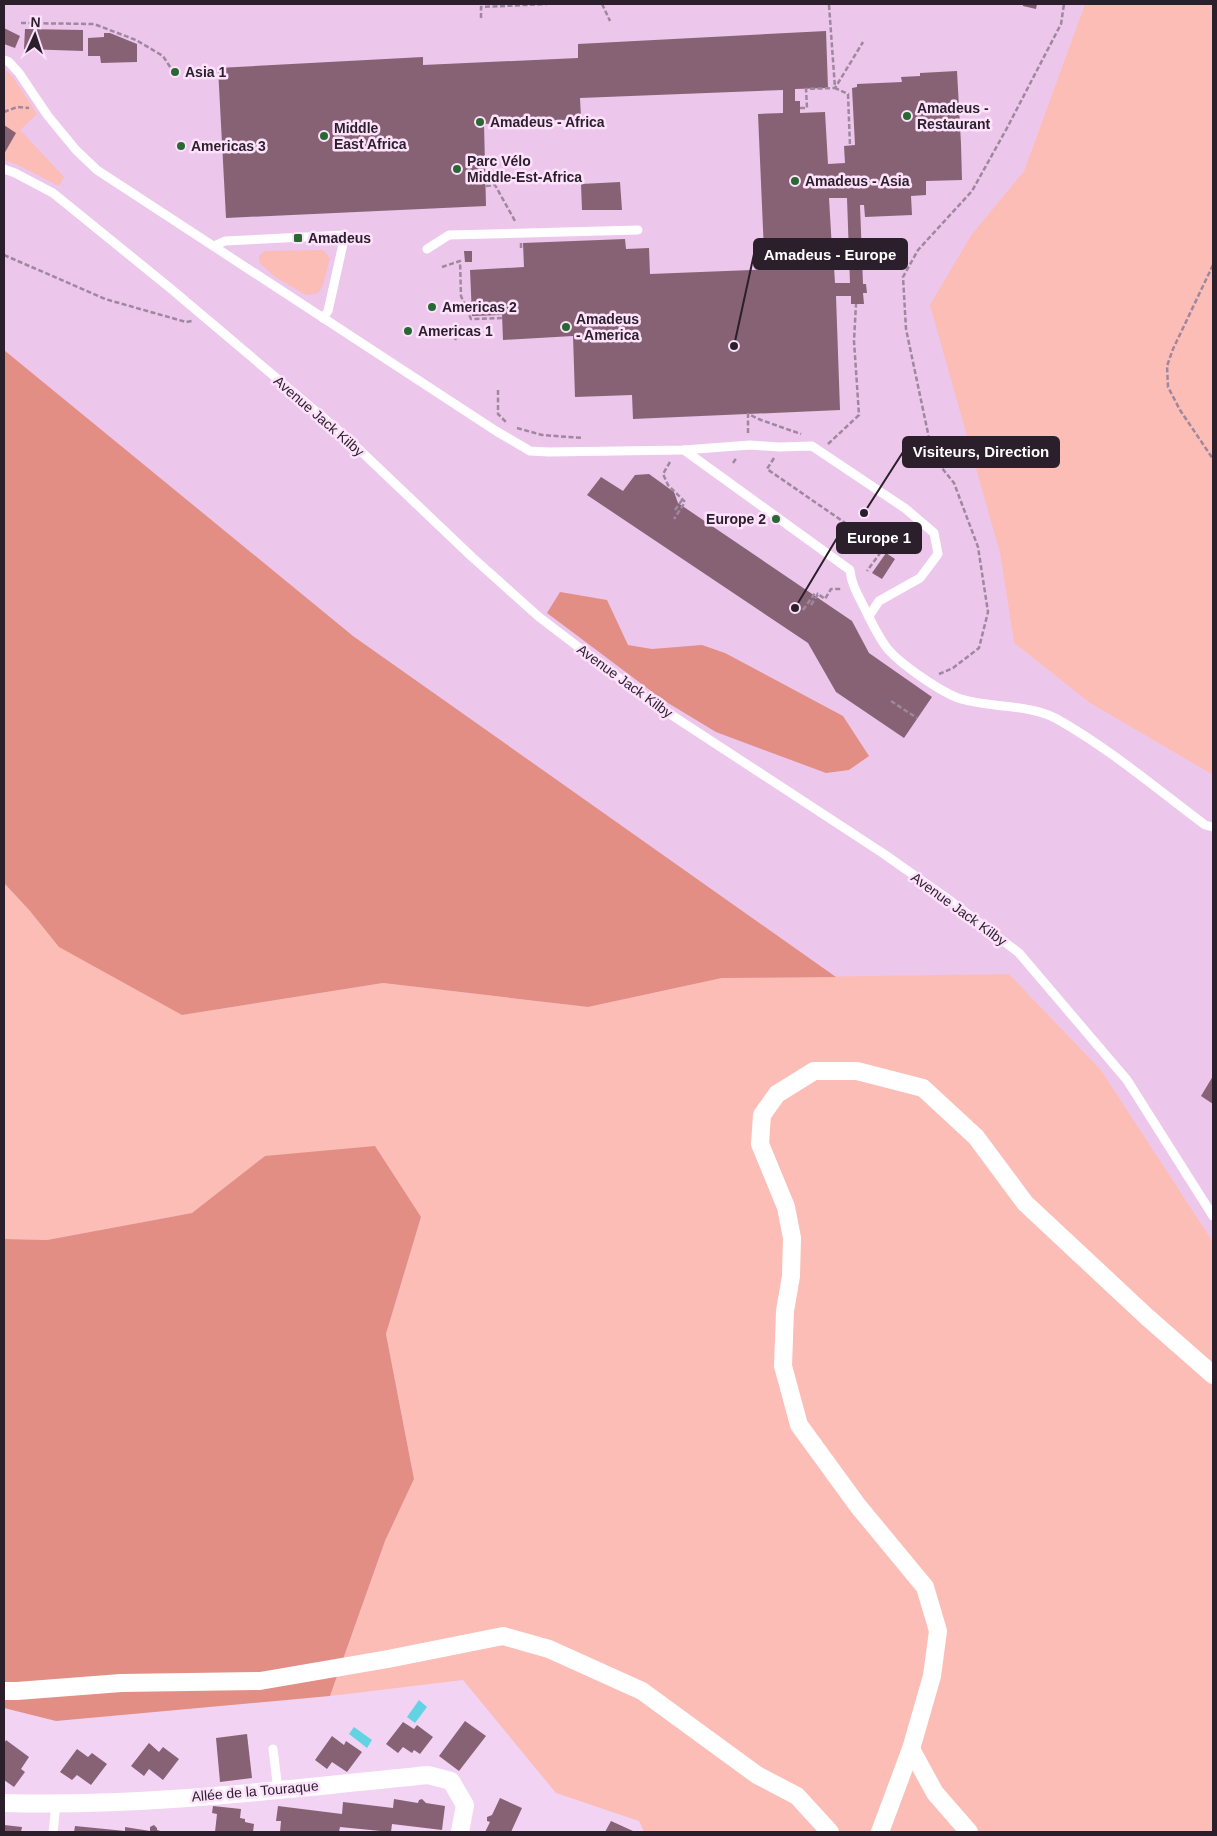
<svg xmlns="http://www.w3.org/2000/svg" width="1217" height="1836" font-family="Arial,sans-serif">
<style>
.built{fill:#ecc6eb}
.green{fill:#fbbdb5}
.forest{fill:#e28e84}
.water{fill:#62d3e2}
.building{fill:#876275;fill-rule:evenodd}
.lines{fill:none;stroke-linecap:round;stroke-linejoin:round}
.path{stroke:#9f879f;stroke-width:2.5;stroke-dasharray:5 2.5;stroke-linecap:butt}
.lane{stroke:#fff;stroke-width:9}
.street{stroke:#fff;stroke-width:18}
.poi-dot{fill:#286933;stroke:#fde2fc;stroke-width:2}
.labels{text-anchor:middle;stroke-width:5;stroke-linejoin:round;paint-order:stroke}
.poi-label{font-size:14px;font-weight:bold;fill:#2b1f2b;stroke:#fde2fc;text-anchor:start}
.street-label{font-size:14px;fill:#2b1f2b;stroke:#fde2fc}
.leader{fill:none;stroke:#2b1f2b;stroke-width:2}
.callout-dot{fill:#2b1f2b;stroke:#fde2fc;stroke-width:2}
.callout{fill:#2b1f2b;stroke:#2b1f2b;stroke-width:2}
.callout-label{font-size:15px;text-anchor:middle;font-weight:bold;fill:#fff}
</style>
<rect width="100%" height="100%" fill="#f3d3f3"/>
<!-- built -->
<path class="built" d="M4,4h1081l-61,167 -52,63 28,319 14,90 76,60 123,72v467l-112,-172 -92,-96 -173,3 -483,-341 -349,-286z"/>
<!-- green -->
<g class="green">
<path d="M1085,4h128v771l-123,-72 -76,-60 -14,-90 -70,-248 42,-71 52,-63z"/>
<path d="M4,69l9,8 24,37 -17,16 44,47 -5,9 -41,-21 -14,-5z"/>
<path d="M323,250l7,8 -7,27 -5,8 -12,2 -31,-18 -16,-15v-6l6,-5z"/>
<path d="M4,883l26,28 152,104 201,-32 205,24 134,-29 287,-4 92,96 112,172v590h-569l-5,-11 -83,-28 -93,-113 -133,16 55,-155 29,-62 -28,-145 35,-117 -156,-61 -72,57 -146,27 -43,-1z"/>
</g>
<!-- forest -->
<g class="forest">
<path d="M4,350l349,286 483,341 -114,1 -134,29 -205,-24 -201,32 -123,-68 -29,-36 -26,-28z"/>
<path d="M560,592l47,8 21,45 24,4 50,-4 23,8 118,63 26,40 -20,14 -23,3 -110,-41 -53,-32 -116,-87z"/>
<path d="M375,1146l46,71 -35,117 28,145 -29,62 -55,155 -274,25 -52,-13v-469l43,1 145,-27 73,-57z"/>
</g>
<!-- water -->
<g class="water">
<path d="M419,1700l8,7 -12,16 -8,-6z"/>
<path d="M354,1727l18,13 -5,8 -18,-14z"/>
</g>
<!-- building -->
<g class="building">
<path d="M1023,4h14l-1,5 -13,-3z"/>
<path d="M4,28l16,8 -5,12 -11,-4z"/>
<path d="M25,29l58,1v21l-59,-2z"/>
<path d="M826,31l2,57 -33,1v12h5v12l25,-1 3,52 17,-1 -1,-17 11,-1 -3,-57 5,-1v-3l45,-2 -1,-5 19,-1v-3l37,-2 4,73 1,36 -36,1v14l-15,1 1,19 -47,2 -1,-12h-4l3,79h3l1,9h-4l1,11h-13v-8h-15l4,114 -207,9 -1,-24 -57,2 -2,-61 -70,4 -1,-25 -30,1 -2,-46 54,-3 -1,-24 102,-4 1,10 23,-1 1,26 127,-5v-17h-13l-6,-138 25,-1v-23l-203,8 1,21 -97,5 2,82 -260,12 -8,-150 205,-11v8l155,-7v-14zM829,198h18l3,85h-15l-1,-16h-13l-1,-18h12z"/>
<path d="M104,33h6l27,11v18l-36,1 -1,-7h-12v-18l16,-1z"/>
<path d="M4,125l12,8 -12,21z"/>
<path d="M620,182l2,28h-40l-1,-26z"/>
<path d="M464,251h8v11h-7z"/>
<path d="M649,474l25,18 4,11 174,118 17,32 63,44 -28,41 -68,-46 -28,-49 -221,-148 14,-18 22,14 12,-16z"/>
<path d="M886,553l9,6 -13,20 -10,-6z"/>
<path d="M1213,1076v28l-12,-8z"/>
<path d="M465,1721l21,15 -27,35 -20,-15z"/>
<path d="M403,1722l11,7 3,-4 16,12 -13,17 -6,-4 -2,3 -9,-6 -5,6 -12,-9z"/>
<path d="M247,1734l5,44 -32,4 -4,-44z"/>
<path d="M332,1736l12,9 2,-4 16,11 -15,20 -15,-10 -5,7 -12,-9z"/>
<path d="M6,1740l23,17 -8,12 4,3 -11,15 -10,-7v-36z"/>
<path d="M149,1743l10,9 4,-5 16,12 -16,21 -14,-11 -5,7 -13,-10z"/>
<path d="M77,1749l11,8 4,-4 15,11 -16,21 -14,-10 -5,5 -12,-8z"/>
<path d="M500,1798l22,10 -11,24h-26l5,-10 -3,-1v-4l5,-2z"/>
<path d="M394,1799l24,4 1,-3 3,-1 4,4 19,3 -3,24 -50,-6 -1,8 -51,-5 -1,5h-59l1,-11h-5l2,-15 64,8 1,-12 50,6z"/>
<path d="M213,1806l28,3 -1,9 5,1v3l9,2 -1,8h-38l2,-18 -5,-1z"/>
<path d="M611,1821l22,10v1h-28z"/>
<path d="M4,1825l18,2 -1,5h-17z"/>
<path d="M154,1825l3,3v2l7,2h-90l1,-6 50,5v-4l25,4v-4z"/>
</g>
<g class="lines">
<!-- path -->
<g class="path">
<path d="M602,4l8,17"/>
<path d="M829,5l6,83 13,6 2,52"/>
<path d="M481,18v-11l66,-3"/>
<path d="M21,23l73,1 42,16 27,16 11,17"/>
<path d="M800,108h7l-1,-19 29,-1 28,-46"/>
<path d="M4,112l13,-5 12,1"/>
<path d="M486,186l9,-1 20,36"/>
<path d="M521,243v5h2"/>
<path d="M4,255l101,44 81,23 6,-1"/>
<path d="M1213,265l-40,84 -6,17 1,21 12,23 33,49"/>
<path d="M442,267l18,-6 1,35 10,23 31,-1"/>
<path d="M455,340l5,-9"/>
<path d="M498,390v24l8,8"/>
<path d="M517,428l25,7 41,3"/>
<path d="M748,433v-19l13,6 40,14"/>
<path d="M828,444l31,-29 -5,-74 2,-37"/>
<path d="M774,458l-7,11 116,80 -16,22"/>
<path d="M670,462l-7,12 5,11 17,17 -11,17"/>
<path d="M733,463l4,-6"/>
<path d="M675,510l7,-10"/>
<path d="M811,605l7,-11 7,5 6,-10h11"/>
<path d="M803,610l12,-17 3,1"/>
<path d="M939,674l14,-6 26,-20 9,-36 -10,-65 -24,-64 -21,-26 -27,-128 -3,-52 15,-27 54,-59 35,-63 54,-104 3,-20"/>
<path d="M891,701l26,17"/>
</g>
<!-- lane -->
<g class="lane">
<path d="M4,60l5,2 10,11 29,43 28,34 21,20 399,261 34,20 19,1 135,-2 66,-5 29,2 33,-1 94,63 28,24 4,21 -18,24 -41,23 -10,15"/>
<path d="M4,169l11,4 38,20 117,95 175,148 127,121 67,60 105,80 240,157 68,48 67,51 108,127 86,136"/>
<path d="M214,246l11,-5 120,-6 -17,76 -5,7"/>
<path d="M427,249l22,-14 189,-5"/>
<path d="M684,450l166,120c1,13 7,23 13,35 7,14 14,30 24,43 13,16 55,45 74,51 30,9 69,5 96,20 53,30 100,70 148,106l8,2"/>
<path d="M273,1749l5,41"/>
<path d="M53,1832l3,-28"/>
</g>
<!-- street -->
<g class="street">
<path d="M4,1691h13l104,-8 139,-2 128,-22 115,-23 46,13 93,42 115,84 40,21 33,36"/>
<path d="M911,1749l24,44 34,39"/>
<path d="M4,1803c141,4 283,-14 424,-28l23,6 14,24 -5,27"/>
<path d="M880,1832l31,-83 21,-73 6,-45 -13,-44 -67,-81 -59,-81 -16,-59 2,-55 6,-35 1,-38 -6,-31 -26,-63 2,-29 15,-21 37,-23h43l66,17 53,49 49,66 122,114 66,58"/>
</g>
</g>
<!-- markers -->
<g class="poi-dot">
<circle cx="175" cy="72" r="5"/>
<circle cx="907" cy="116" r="5"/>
<circle cx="480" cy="122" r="5"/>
<circle cx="324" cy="136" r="5"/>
<circle cx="181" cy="146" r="5"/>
<circle cx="457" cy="169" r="5"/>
<circle cx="795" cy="181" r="5"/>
<rect x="293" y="233" width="10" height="10" rx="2.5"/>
<circle cx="432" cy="307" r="5"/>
<circle cx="566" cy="327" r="5"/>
<circle cx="408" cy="331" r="5"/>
<circle cx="776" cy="519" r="5"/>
</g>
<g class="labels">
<!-- poi labels -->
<g class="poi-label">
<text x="185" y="77">Asia 1</text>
<text x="917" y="113">Amadeus -<tspan x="917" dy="16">Restaurant</tspan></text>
<text x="490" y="127">Amadeus - Africa</text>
<text x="334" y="133">Middle<tspan x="334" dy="16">East Africa</tspan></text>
<text x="191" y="151">Americas 3</text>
<text x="467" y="166">Parc Vélo<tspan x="467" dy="16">Middle-Est-Africa</tspan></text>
<text x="805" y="186">Amadeus - Asia</text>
<text x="308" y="243">Amadeus</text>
<text x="442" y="312">Americas 2</text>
<text x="576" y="324">Amadeus<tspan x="576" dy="16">- America</tspan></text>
<text x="418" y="336">Americas 1</text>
<text x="766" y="524" text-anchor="end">Europe 2</text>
</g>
<!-- street labels -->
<g class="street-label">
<text transform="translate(319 416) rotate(41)" y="5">Avenue Jack Kilby</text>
<text transform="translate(625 681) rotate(36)" y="5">Avenue Jack Kilby</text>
<text transform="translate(959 909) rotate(36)" y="5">Avenue Jack Kilby</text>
<text transform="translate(255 1791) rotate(-5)" y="5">Allée de la Touraque</text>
</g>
</g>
<!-- callouts -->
<path class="leader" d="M734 346L754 254M864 513L903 452M795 608L837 538"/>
<g class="callout-dot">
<circle cx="734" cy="346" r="5"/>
<circle cx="864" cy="513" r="5"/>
<circle cx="795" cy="608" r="5"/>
</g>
<g class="callout">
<rect x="754" y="239" width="153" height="30" rx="5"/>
<rect x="903" y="437" width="156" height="30" rx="5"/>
<rect x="837" y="523" width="84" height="30" rx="5"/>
</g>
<g class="callout-label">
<text x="830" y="260">Amadeus - Europe</text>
<text x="981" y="457">Visiteurs, Direction</text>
<text x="879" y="543">Europe 1</text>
</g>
<!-- border -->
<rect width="1217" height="1836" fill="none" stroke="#2b1f2b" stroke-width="10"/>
<!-- north arrow -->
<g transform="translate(35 35) rotate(3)" stroke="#fde2fc" stroke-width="4" paint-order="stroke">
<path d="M0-4L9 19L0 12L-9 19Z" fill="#2b1f2b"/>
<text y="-8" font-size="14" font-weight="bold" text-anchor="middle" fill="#2b1f2b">N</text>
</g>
</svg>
